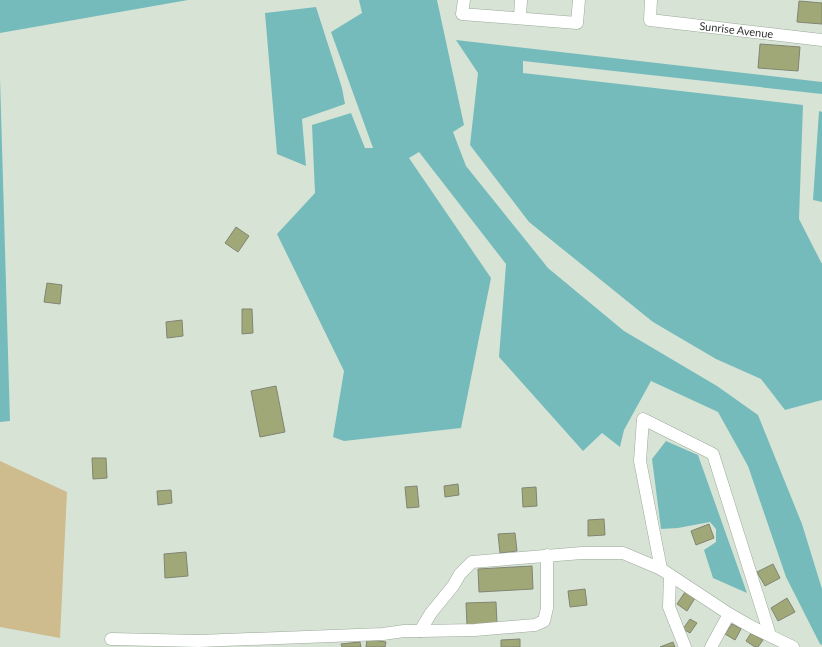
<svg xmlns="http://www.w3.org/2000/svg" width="822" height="647" font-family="Lato,sans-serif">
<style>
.green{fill:#cebb8e}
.water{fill:#76bbbc}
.building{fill:#a1a877;stroke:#818473}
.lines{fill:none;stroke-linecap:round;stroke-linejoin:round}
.street-casing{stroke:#9ca99b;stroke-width:13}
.street{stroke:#fff;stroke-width:12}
.labels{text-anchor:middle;stroke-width:3.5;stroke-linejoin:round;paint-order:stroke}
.street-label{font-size:11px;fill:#303530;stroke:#d7e4d5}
</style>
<rect width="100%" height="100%" fill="#d7e4d5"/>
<!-- green -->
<path class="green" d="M0,461l67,31 -7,146 -60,-11z"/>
<!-- water -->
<g class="water">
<path d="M0,0h188l-188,33z"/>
<path d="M359,0h78l27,125 -11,7 13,34 82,102 76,63 93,55 41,29 44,109 20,65v56l-2,-1 -34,-67 -38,-111 -30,-54 -67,-31 -27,49 -4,17 -18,-14 -19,18 -84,-94 7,-93 -87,-112 -10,6 82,120 -30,150 -117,13 -11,-4 11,-66 -67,-137 38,-41 -3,-68 39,-12 14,35h8l-42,-116 31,-19z"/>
<path d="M316,7l26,81 3,16 -43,15 4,47 -29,-12 -12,-141z"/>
<path d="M456,40l366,42v12l-299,-33v12l280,32 -4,114 23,45v136l-37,10 -24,-31 -45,-20 -63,-37 -124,-100 -59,-77 8,-72z"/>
<path d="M0,78l10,343 -10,1z"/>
<path d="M819,111l3,1v90l-9,-2z"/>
<path d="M666,441l32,14 49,138 -34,-15 -9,-28 12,-8v-13l-6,-7 -32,6 -17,1 -9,-70z"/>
</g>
<!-- building -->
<g class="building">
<path d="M799,1l23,2v21l-25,-2z"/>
<path d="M760,44l40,3 -2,24 -40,-3z"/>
<path d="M236,227l13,9 -11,16 -13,-9z"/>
<path d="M47,283l15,2 -2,19 -16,-2z"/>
<path d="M242,309h10l1,24 -11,1z"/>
<path d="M182,320l1,16 -16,2 -1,-16z"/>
<path d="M276,386l9,46 -25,5 -9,-46z"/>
<path d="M92,458h14l1,20 -14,1z"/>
<path d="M458,484l1,11 -14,2 -1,-11z"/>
<path d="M417,486l2,21 -12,1 -2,-21z"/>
<path d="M536,487l1,19 -14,1 -1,-19z"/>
<path d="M171,490l1,13 -14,2 -1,-14z"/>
<path d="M604,519l1,16 -17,1v-16z"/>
<path d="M709,524l5,14 -18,7 -5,-14z"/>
<path d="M515,533l2,18 -17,2 -2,-19z"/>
<path d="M186,552l2,24 -23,2 -1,-24z"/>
<path d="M773,564l7,14 -15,8 -8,-14z"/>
<path d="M532,566l1,23 -54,3 -1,-23z"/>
<path d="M585,589l2,16 -17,2 -2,-16z"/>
<path d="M685,592l10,6 -8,13 -10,-7z"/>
<path d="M787,598l8,14 -17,9 -7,-13z"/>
<path d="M496,602l1,22 -30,1 -1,-22z"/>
<path d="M690,619l7,4 -7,10 -7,-4z"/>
<path d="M732,624l9,5 -6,11 -10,-6z"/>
<path d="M751,633l12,7 -5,7h-3l-9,-6z"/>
<path d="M367,639l19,3 -1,5h-19z"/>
<path d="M520,639v8h-19v-7z"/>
<path d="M360,642l1,5h-19l-1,-3z"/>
<path d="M673,642l2,5h-15z"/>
</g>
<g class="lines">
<defs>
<g id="street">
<path d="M464,0l-2,14 115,9 2,-23"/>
<path id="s1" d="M651,0l-1,20 172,20"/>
<path d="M520,17l1,-17"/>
<path d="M661,569l-21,-108 3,-42 70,35 57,181"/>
<path d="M670,575l-1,32 16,40"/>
<path d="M420,631l55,-1 60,-5 9,-4 3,-13v-53"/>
<path d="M111,639l88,2 184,-7 21,-3h16l11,-18 22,-27 7,-12 12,-12 110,-9h41l38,16 68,45 21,12 43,21"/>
<path d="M711,647l18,-33"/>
</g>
</defs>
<!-- street casing -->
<use href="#street" class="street-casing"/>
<!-- street -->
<use href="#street" class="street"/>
</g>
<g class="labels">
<!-- street labels -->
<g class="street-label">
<text dy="4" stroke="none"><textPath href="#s1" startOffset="107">Sunrise Avenue</textPath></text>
</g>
</g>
</svg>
